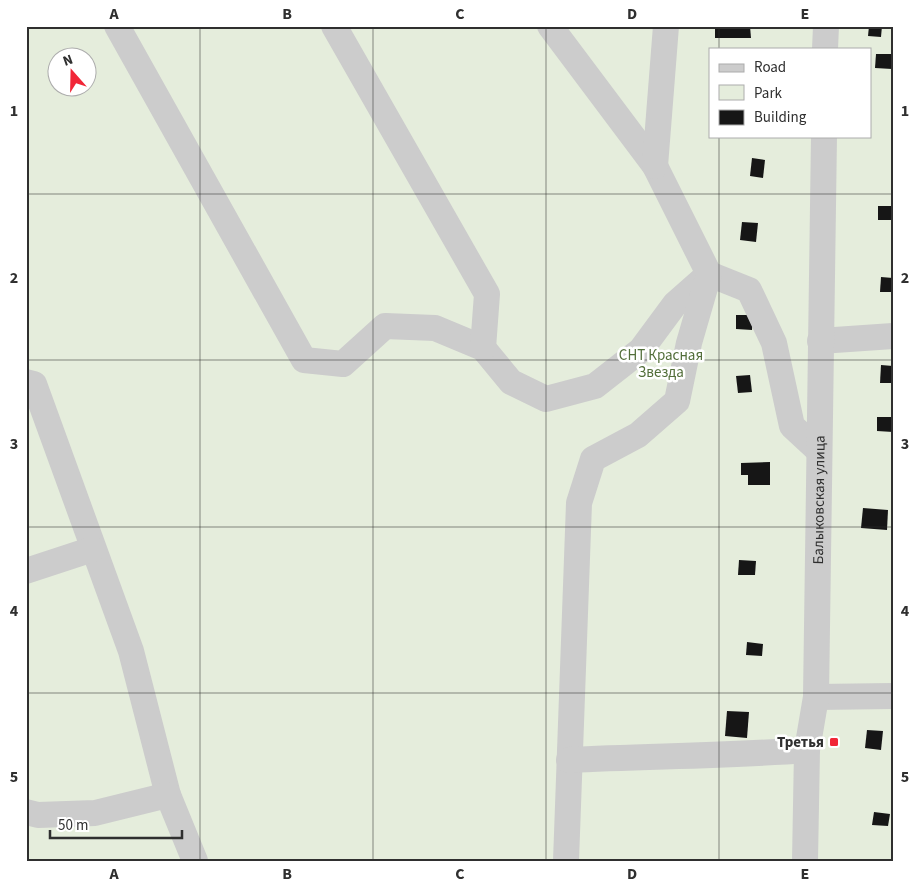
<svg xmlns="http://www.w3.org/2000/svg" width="919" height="887" font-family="'Source Sans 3',sans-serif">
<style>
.green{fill:#e5eddc;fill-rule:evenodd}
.building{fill:#161616}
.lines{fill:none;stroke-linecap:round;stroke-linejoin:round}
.minor{stroke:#ccc;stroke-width:26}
.grid{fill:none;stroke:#2f2f2f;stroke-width:1;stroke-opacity:0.55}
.poi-dot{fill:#f12637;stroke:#fff;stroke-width:2}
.labels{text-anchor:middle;stroke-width:5;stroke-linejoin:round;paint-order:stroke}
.park-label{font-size:15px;fill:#526e39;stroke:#fff}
.street-label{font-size:15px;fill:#2f2f2f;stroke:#fff}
.poi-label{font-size:15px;font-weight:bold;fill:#2f2f2f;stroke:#fff;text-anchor:end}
.neatline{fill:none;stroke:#2f2f2f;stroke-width:2}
.grid-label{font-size:16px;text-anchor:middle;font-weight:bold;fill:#2f2f2f}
</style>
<rect width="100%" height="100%" fill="#fff"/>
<!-- green -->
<path class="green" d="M26,26h867v835h-867zM710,49h160v87h-160zM58,58h30v30h-30z"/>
<!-- building -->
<g class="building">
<path d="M715,26h35l1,12h-36z"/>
<path d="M869,26h13l-1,11 -13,-1z"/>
<path d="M876,54h17l-1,15 -17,-1z"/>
<path d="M752,158l13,2 -2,18 -13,-2z"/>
<rect x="878" y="206" width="15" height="14"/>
<path d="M742,222l16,1 -2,19 -16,-2z"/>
<path d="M881,277l12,1v14h-13z"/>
<path d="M736,315h17l-1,15 -16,-1z"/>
<path d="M881,365l12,1v17h-13z"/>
<path d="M750,375l2,17 -14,1 -2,-17z"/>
<path d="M877,417h16v15l-16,-1z"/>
<path d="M770,462v23h-22v-10h-7v-12z"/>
<path d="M863,508l25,2 -1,20 -26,-2z"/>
<path d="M739,560l17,1 -1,14h-17z"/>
<path d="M747,642l16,2 -1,12 -16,-1z"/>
<path d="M727,711l22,1 -2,26 -22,-2z"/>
<path d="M867,730l16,1 -2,19 -16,-2z"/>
<path d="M874,812l16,2 -2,12 -16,-1z"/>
</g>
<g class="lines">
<!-- minor -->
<g class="minor">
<path d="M117,26l187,334 39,4 42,-38 50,2 48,20 28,34 35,17 49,-13 46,-36 34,-46 34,-30 40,16 25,53 18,83 27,25"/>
<path d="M334,26l153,268 -4,54"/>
<path d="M550,26l105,140 54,108 -20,69 -12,58 -39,34 -45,24 -14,44 -13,358"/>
<path d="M825,49l1,-23"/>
<path d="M655,166l11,-140"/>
<path d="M820,341l73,-5"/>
<path d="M26,382l8,2 97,267 37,144"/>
<path d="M26,571l67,-22"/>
<path d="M816,697l77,-1"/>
<path d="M569,760c79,-4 159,-4 238,-10"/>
<path d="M26,812l12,3 57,-2 73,-18 27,66"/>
<path id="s1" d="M805,861l2,-111 9,-53 8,-561"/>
</g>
</g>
<!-- grid -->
<path class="grid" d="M200,26v835M373,26v835M546,26v835M719,26v23M719,136v725M26,194h867M26,360h867M26,527h867M26,693h867"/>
<!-- markers -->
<rect class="poi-dot" x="829" y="737" width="10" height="10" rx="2.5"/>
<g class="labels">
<!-- park labels -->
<g class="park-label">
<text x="661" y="360">СНТ Красная<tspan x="661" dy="17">Звезда</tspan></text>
</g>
<!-- street labels -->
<g class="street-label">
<text dy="5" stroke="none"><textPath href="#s1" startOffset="362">Балыковская улица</textPath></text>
</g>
<!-- poi labels -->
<g class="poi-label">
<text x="824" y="747">Третья</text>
</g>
</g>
<!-- border -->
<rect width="919" height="887" fill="none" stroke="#ffffff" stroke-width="55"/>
<!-- legend -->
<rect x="709" y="48" width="162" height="90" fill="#ffffff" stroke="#acacac"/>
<rect x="719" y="64" width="25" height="8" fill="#cccccc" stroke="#acacac"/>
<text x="754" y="72" font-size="15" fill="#2f2f2f">Road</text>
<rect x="719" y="85" width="25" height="15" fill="#e5eddc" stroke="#acacac"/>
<text x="754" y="98" font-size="15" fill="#2f2f2f">Park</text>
<rect x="719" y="110" width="25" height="15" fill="#161616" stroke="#acacac"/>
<text x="754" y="122" font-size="15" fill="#2f2f2f">Building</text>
<!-- north arrow -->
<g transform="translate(72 72) rotate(340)"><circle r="24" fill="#ffffff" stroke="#acacac"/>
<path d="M0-4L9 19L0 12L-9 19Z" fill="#f12637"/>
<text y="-8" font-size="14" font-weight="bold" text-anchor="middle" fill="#2f2f2f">N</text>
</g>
<!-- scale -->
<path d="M50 830v8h132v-8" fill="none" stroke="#2f2f2f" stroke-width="2.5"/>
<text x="58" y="830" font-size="15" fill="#2f2f2f" stroke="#ffffff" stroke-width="4" paint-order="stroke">50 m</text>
<rect x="28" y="28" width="864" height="832" class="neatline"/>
<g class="grid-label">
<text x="114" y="19">A</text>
<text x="287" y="19">B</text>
<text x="460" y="19">C</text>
<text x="632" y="19">D</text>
<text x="805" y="19">E</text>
<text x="14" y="116">1</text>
<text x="905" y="116">1</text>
<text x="14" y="283">2</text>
<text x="905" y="283">2</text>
<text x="14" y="449">3</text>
<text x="905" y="449">3</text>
<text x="14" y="616">4</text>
<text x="905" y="616">4</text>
<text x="14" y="782">5</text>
<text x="905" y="782">5</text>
<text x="114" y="879">A</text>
<text x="287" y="879">B</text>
<text x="460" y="879">C</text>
<text x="632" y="879">D</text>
<text x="805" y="879">E</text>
</g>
</svg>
